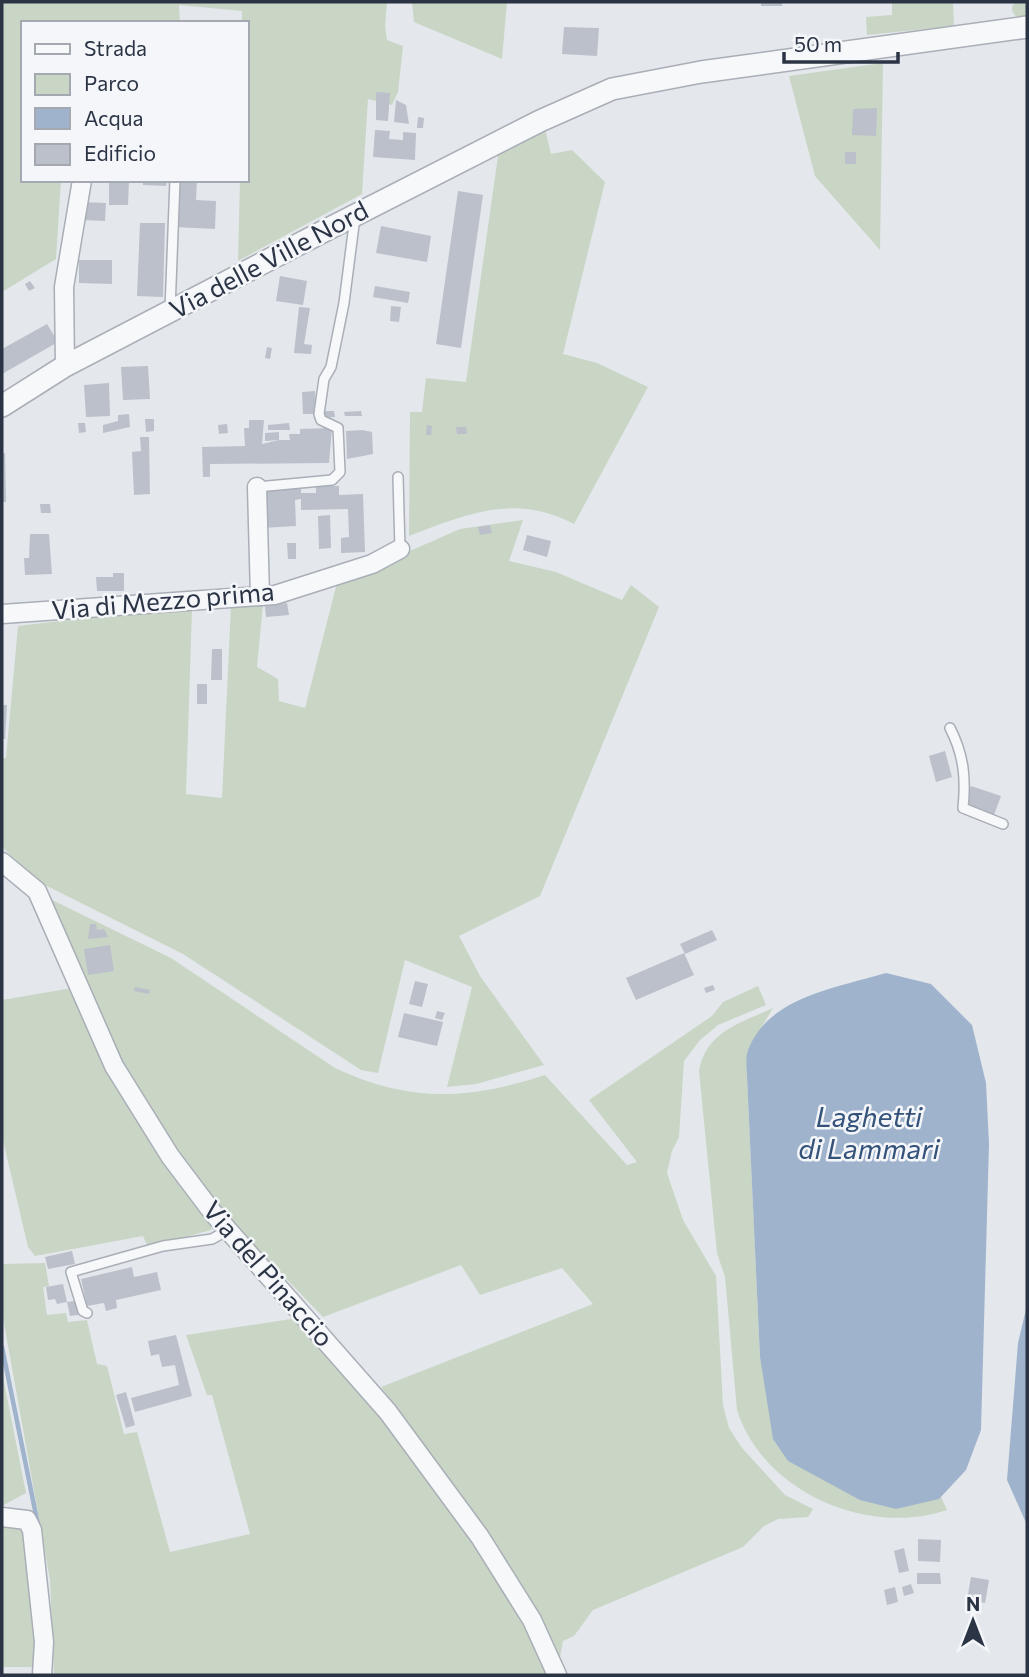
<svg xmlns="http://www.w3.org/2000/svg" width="1029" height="1677" font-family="Commissioner,sans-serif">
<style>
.green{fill:#c9d6c5}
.water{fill:#9fb4cc}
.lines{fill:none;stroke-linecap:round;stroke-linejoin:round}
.stream{stroke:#9fb4cc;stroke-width:4.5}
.building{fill:#bbc0ca}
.service-casing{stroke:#a9aeb7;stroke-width:12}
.minor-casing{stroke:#a9aeb7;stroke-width:21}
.tertiary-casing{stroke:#a9aeb7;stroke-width:24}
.service{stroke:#f7f8fa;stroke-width:9}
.minor{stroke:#f7f8fa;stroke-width:18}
.tertiary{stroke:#f7f8fa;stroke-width:21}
.labels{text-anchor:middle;stroke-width:5;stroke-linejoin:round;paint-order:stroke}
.street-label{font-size:26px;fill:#2b3445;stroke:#f4f6f9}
.water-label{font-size:28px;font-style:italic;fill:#34527a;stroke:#f4f6f9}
</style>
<rect width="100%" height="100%" fill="#e4e7ec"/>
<!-- green -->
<g class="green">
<circle cx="1020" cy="9" r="8"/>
<path d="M2,2h385l-2,25 2,13 16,6 -5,46 -6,13 -24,-6 -6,95 -124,67 2,-81h7v-157h-5v-12l-63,-6 1,18h-157v157h38l-5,79 -54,33z"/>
<path d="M412,2h95l-5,57 -88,-37z"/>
<path d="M892,2h61l1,24 -87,9 -1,-18 26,-2z"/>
<path d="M883,63l-3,187 -65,-74 -26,-100z"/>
<path d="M545,129l6,25 21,-4 33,32 -42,172 34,9 51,24 -74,137c-60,-31 -108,-10 -165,12l1,-124h12l4,-34 40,4 33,-233z"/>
<path d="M523,520l-14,41 47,11 66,28 9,-15 28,22 -119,289 -81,40 21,40 64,89 -68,19 -29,3 25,-100 -67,-27 -27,113 -17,-3 -178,-116 -144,-72 -37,-35v-89h4l12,-132 50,-6v-8l124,-3 -6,185 36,4 9,-192 32,-2 -6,63 21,12 1,22 26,7 32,-125 123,-54z"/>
<path d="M50,899l121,59 164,110c74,35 134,32 210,7l82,90 10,-3 -48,-62 123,-84 11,-14 35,-16 8,19 -48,20 -18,15 -16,21 -5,76 -7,14 -5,22 16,47 33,56 7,129 6,23 13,20 43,47 28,14 -5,8 -30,2 -14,7 -21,21 -150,63 -19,26 -11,5 -3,16 -33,-62 -48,-74 -98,-134 212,-83 -31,-36 -82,27 -19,-30 -138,52c-73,-75 -146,-151 -196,-244 -30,-55 -53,-116 -77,-174z"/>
<path d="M78,987l135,235 -2,8 -63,17 -5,-11 -108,20 -7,-9 -26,-111v-136z"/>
<path d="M773,1008l-26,44v25l13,280 28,104 108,48 45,-12 6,13c-79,27 -184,-18 -210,-100l-12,-133 -8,-24 -18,-182c7,-40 42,-48 74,-63z"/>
<path d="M45,1263l4,23 -6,1 4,28 19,-2 2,9 19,-2 10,44 10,2 17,68 13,-2 33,120 80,-18 -38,-139h-5l-21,-60 118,-18 98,121 121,174 27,63h-496l-4,-95 -48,-268v-48z"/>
<path d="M2,1372l24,121 -24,13z"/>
<path d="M2,1521l23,6 13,140h-36z"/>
</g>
<!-- water -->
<g class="water">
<path d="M886,973l45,11 41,41 14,58 3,61 -8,286 -15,40 -27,29 -43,10 -36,-9 -72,-39 -15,-22 -13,-82 -13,-280c0,-8 -2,-19 1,-27 21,-54 89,-62 138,-77z"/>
<path d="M1027,1305v220l-20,-45 11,-137z"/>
</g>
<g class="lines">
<!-- stream -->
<path class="stream" d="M2,1347l36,178"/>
</g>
<!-- building -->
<g class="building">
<rect x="761" y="2" width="21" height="4"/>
<path d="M564,27l35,1 -2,28 -35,-2z"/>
<path d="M376,92l14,1 -2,28 -12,-1z"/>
<path d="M396,100l10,5 3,19 -15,-2z"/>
<path d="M877,108l-1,28 -24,-1 1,-26z"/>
<path d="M418,117l6,1 -1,10h-6z"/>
<path d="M375,130l15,1 -1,8 14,1v-8l13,1 -1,27 -42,-3z"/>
<rect x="845" y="152" width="11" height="12"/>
<path d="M109,180h20l-1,25h-19z"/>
<path d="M143,180h24l-1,6 -23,-1z"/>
<path d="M176,180h21l-1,20 20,1 -1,28 -41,-2z"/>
<path d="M458,191l25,4 -22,153 -25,-4z"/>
<path d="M82,202l24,1 -1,18 -24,-1z"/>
<path d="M140,223h25l-2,74 -26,-1z"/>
<path d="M381,226l50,10 -4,26 -51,-9z"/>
<path d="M79,260h33v24l-33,-1z"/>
<path d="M280,276l27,5 -4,24 -27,-4z"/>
<path d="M30,281l5,7 -6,3 -4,-7z"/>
<path d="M375,286l35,6 -2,11 -35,-6z"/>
<path d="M391,306l10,1 -2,15 -9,-1z"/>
<path d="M299,307l11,1 -6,36 8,1 -1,9 -17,-1z"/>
<path d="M47,324l11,18 -56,32v-25z"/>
<path d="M267,347l5,1 -2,11 -5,-1z"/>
<path d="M148,366l2,33 -27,1 -2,-33z"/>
<path d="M109,383l1,33 -24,1 -2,-32z"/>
<path d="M315,391l1,23h-13l-1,-22z"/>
<path d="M324,411h10l1,6 -11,1z"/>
<path d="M361,411l1,5h-17l-1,-4z"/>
<path d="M129,414l1,13 -27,6v-8l15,-4v-6z"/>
<path d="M145,419h9v12l-8,1z"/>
<path d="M249,420h15l-2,24 17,-4 -14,1v-8l14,-1v8h11l-1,-6h11v-5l32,-1 -3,35 -119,1v13h-7l-1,-30 43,-1 -1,-18h5z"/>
<path d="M78,423h7l1,9 -7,1z"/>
<path d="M289,423l1,7h-22v-5z"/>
<path d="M227,424l1,9 -9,1 -1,-9z"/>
<path d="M427,425l5,1 -1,9h-5z"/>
<path d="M456,427h10l1,7h-10z"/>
<path d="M362,430l10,2 1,22 -26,5 -1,-28z"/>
<path d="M140,437h9l1,57 -16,1 -2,-43 9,-1z"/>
<path d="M2,453h3l1,49h-4z"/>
<path d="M316,486h23v9l24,-1 2,58 -24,1v-15l8,-1 -1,-28 -47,1v-11l-6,1 1,26 -34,2 -1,-37 40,-3v5h15z"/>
<path d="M40,504h10l1,9h-10z"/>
<path d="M330,515l1,33 -12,1 -1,-33z"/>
<path d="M490,525l2,8 -12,2 -2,-8z"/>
<path d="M30,534h19l3,40 -27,1 -1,-17h5z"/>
<path d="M527,535l24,6 -4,16 -24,-7z"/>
<path d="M287,543h9v16h-8z"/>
<path d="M113,573h11v18h-27l-1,-14h17z"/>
<path d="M287,603l2,12 -23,2 -1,-11z"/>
<path d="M212,649h10v31h-11z"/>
<rect x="197" y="684" width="10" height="20"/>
<path d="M2,705h5l-2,34h-3z"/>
<path d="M945,751l7,26 -16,5 -7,-26z"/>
<path d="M971,786l30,10 -7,19 -29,-12z"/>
<path d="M90,924h6l1,6 7,-1 4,8 -20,2z"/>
<path d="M712,930l5,10 -32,14 -5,-10z"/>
<path d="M110,945l4,26 -26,4 -4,-26z"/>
<path d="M684,953l10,22 -58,25 -10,-22z"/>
<path d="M415,981l13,3 -6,23 -13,-3z"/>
<path d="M713,985l2,5 -9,3 -2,-5z"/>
<path d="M135,987l15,3 -1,4 -15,-3z"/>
<path d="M437,1011l8,2 -3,7 -7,-2z"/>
<path d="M404,1013l39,9 -6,24 -39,-9z"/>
<path d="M72,1251l3,13 -27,5 -3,-12z"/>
<path d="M132,1267l2,10 23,-5 4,18 -45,10 1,8 -11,3 -2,-8 -17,3 -6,-27z"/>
<path d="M63,1284l4,18 -10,2 -2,-5 -7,1 -2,-13z"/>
<path d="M75,1301l3,14 -8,1 -3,-14z"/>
<path d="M176,1335l16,61 -57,16 -4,-14 48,-13 -4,-20 -13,2 -3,-13 -8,2 -3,-15z"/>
<path d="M126,1392l9,33 -9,3 -10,-33z"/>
<path d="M918,1539l23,1 -1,22 -22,-1z"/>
<path d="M904,1548l5,23 -10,2 -5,-22z"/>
<path d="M917,1573h23l1,11h-24z"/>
<path d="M971,1577l18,3 -4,23 -18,-3z"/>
<path d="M911,1584l3,9 -10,3 -2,-9z"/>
<path d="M895,1587l3,15 -11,3 -3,-15z"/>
</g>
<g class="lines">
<defs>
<g id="service">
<path d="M170,310l5,-130"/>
<path d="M398,477l2,72"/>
<path d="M257,487l75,-7 8,-8 -2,-44 -17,-8 -2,-6 5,-35 7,-12 13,-64 11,-86"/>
<path d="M950,728c14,27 16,51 13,80l40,16"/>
<path d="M87,1313l-4,-2 -12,-39 92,-26 49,-7 16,-9"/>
</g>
<g id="minor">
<path d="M65,366l-1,-79 18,-107"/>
<path d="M257,487l3,109"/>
<path d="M2,614l273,-19 97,-31 28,-15"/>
<path d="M2,862l35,29 77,175 56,90 43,57 175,199 92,125 52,83 25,55"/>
<path d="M2,1517l25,3 5,10 12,112 -2,33"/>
</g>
<path id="tertiary" d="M2,406l63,-40 263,-137 212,-108 72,-32 89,-17 326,-45"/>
</defs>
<!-- service casing -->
<use href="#service" class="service-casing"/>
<!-- minor casing -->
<use href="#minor" class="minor-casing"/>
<!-- tertiary casing -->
<use href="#tertiary" class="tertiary-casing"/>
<!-- service -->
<use href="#service" class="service"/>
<!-- minor -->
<use href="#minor" class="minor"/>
<!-- tertiary -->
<use href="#tertiary" class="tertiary"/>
</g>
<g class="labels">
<!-- street labels -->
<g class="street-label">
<text transform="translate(269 260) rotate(-28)" y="9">Via delle Ville Nord</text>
<text transform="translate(163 601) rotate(-5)" y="9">Via di Mezzo prima</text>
<text transform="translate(268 1274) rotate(49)" y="9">Via del Pinaccio</text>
</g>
<!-- water labels -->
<g class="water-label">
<text x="869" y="1127">Laghetti<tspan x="869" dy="32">di Lammari</tspan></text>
</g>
</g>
<!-- border -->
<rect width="1029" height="1677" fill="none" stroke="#2b3445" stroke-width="7"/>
<!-- legend -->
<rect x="21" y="21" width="228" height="161" fill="#f4f6f9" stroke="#a4a8b1" stroke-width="2"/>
<rect x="35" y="44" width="35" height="10" fill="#f7f8fa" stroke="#a4a8b1" stroke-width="2"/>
<text x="84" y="56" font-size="21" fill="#2b3445">Strada</text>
<rect x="35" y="74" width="35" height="21" fill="#c9d6c5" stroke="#a4a8b1" stroke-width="2"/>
<text x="84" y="91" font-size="21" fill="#2b3445">Parco</text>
<rect x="35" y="108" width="35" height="21" fill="#9fb4cc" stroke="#a4a8b1" stroke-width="2"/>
<text x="84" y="126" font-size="21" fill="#2b3445">Acqua</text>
<rect x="35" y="144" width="35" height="21" fill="#bbc0ca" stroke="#a4a8b1" stroke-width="2"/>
<text x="84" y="161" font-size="21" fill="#2b3445">Edificio</text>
<!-- north arrow -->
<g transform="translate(973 1621)" stroke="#f4f6f9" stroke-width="5" paint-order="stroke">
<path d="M0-5L12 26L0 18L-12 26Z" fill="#2b3445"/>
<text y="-10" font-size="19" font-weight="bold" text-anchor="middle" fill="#2b3445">N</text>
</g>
<!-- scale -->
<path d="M784 52v10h114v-10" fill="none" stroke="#2b3445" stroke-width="3.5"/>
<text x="794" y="52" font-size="21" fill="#2b3445" stroke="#f4f6f9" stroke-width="5" paint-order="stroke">50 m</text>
</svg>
